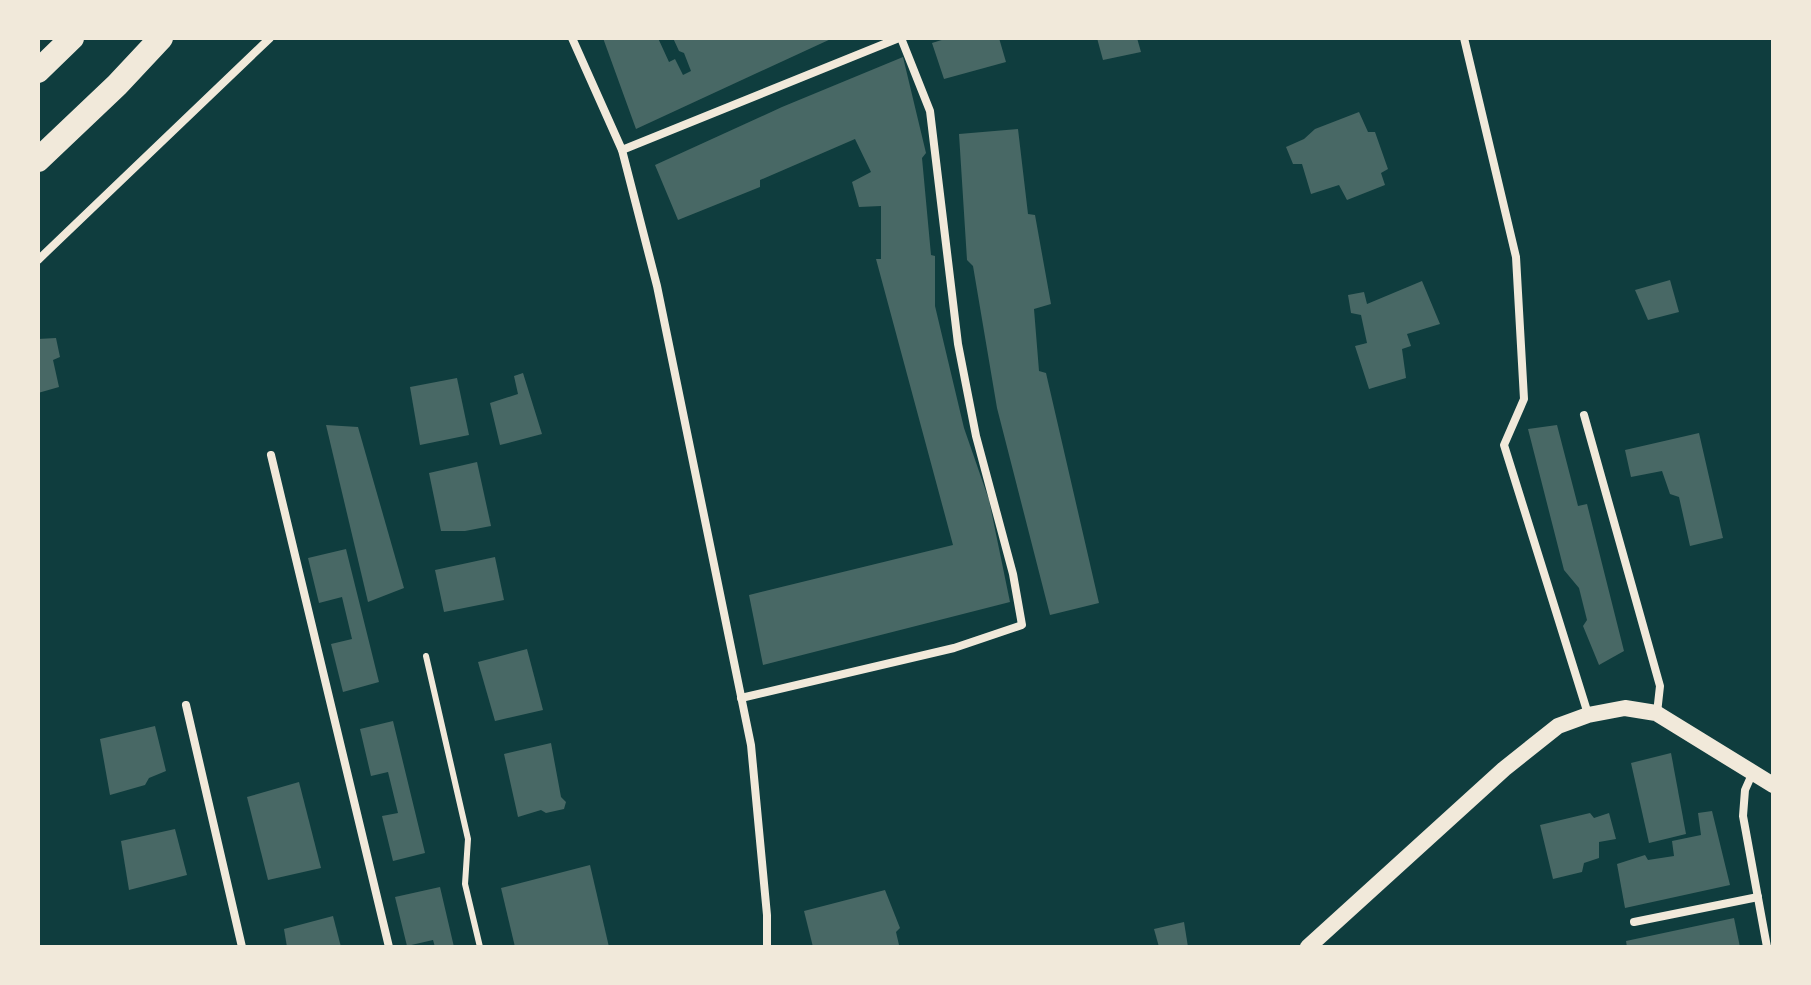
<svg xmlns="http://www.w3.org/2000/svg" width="1811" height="985" font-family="Roboto,sans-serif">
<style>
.building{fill:#486865}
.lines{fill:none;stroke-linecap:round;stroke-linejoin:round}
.service{stroke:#f1e9da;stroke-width:6}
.minor{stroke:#f1e9da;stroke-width:8}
.secondary{stroke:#f1e9da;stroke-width:16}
.motorway{stroke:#f1e9da;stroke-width:24}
</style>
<rect width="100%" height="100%" fill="#0f3d3e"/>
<!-- building -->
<g class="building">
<path d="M603,38h55l11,24 6,-3 8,16 8,-4 -7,-18 -5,-2 -6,-13h160l-197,91z"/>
<path d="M948,38h51l7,24 -62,17 -12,-36z"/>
<path d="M1097,38h40l4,14 -38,8z"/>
<path d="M903,57l23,96 -4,5 9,97 4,1v50l29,122 25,72 21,102 -247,63 -14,-70 204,-50 -77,-286h5v-53l-22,1 -7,-25 19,-10 -16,-33 -95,41v7l-82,33 -23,-55 127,-58z"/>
<path d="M1359,112l9,20h7l13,37 -7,4 4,12 -38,15 -8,-15 -28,9 -9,-30h-9l-7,-17 18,-8 11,-10z"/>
<path d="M1018,129l10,85 7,1 16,89 -17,5 5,62 7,2 53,230 -49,12 -53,-207 -24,-142 -6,-6 -8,-126z"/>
<path d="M1670,280l9,32 -31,8 -13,-30z"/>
<path d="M1422,281l18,43 -33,10 4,12 -9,3 4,29 -37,11 -14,-43 12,-3 -6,-28 -10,-2 -3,-18 16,-3 3,12z"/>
<path d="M56,338l4,19 -7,3 6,27 -21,6v-54z"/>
<path d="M523,373l19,61 -42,11 -10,-42 28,-9 -4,-18z"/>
<path d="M457,378l12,57 -49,10 -10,-58z"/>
<path d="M326,425l32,2 46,161 -36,14z"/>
<path d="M1557,425l21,81 9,-2 37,147 -25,14 -16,-39 4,-6 -8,-32 -15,-18 -36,-141z"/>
<path d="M1699,433l24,105 -33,8 -11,-49 -9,-3 -8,-23 -31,6 -6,-27z"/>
<path d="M477,462l14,64 -26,5h-24l-12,-58z"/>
<path d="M346,549l33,133 -36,10 -12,-48 21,-5 -10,-42 -23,6 -11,-45z"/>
<path d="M495,557l9,43 -60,12 -9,-42z"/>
<path d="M527,649l16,61 -48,11 -17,-59z"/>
<path d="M393,721l32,132 -32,8 -11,-45 16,-3 -10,-41 -17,4 -11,-47z"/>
<path d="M155,726l11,45 -17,7 -4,7 -35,10 -10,-56z"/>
<path d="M551,743l10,54 5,5 -2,7 -18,4 -5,-3 -23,7 -14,-63z"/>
<path d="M1671,753l15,81 -37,9 -18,-80z"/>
<path d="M299,782l22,86 -53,12 -21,-83z"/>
<path d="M1712,811l18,74 -105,23 -8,-44 28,-9 3,5 26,-4 -2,-15 29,-6 -3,-22z"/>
<path d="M1590,813l4,5 15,-5 7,26 -17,3v16l-15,5 -2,9 -29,7 -13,-54z"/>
<path d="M175,829l12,46 -58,15 -8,-49z"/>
<path d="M590,865l19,82h-94l-14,-59z"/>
<path d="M440,887l14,60h-19l-2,-7 -26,6 -12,-49z"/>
<path d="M885,890l15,38 -4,4 3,13 -10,2h-76l-9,-36z"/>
<path d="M333,916l8,31h-54l-3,-18z"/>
<path d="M1734,918l6,29h-113l-1,-6z"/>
<path d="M1184,922l4,25h-29l-5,-18z"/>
</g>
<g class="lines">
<!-- service -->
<path class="service" d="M426,656l42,183 -3,45 15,63"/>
<!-- minor -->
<g class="minor">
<path d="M572,38l50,112 35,136 94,459 16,170v32"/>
<path d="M1464,38l52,219 8,142 -20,46 84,269"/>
<path d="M622,150l277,-112"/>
<path d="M38,260l232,-222"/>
<path d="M1584,415l76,271 -3,27"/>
<path d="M271,455l118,492"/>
<path d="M741,698l213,-50 68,-23 -9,-51 -37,-138 -18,-92 -28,-233 -29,-73"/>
<path d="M186,705l56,242"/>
<path d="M1753,772l-8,18 -2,26 24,131"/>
<path d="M1634,922l124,-25"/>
</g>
<!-- secondary -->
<path class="secondary" d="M1308,947l196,-178 54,-43 30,-11 37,-7 31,5 117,72"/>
<!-- motorway -->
<g class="motorway">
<path d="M38,71l34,-33"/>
<path d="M38,160l79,-75 44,-47"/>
</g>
</g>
<!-- border -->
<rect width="1811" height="985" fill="none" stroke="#f1e9da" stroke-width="80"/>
</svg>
